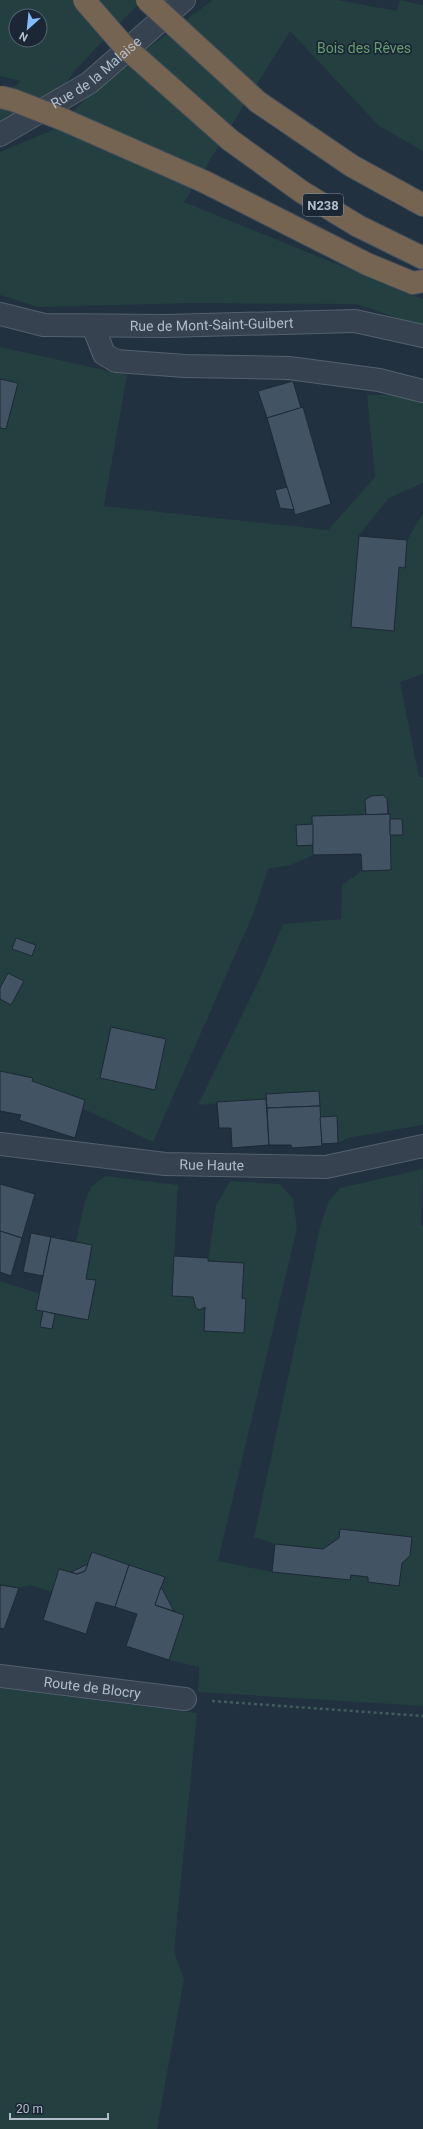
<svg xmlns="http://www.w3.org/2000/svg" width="423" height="2129" font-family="Roboto,sans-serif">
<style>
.green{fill:#233f40;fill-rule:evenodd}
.building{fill:#425363;stroke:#1d2936}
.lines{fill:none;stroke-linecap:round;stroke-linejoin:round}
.minor-casing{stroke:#54606d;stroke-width:24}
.highway-casing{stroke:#414d5a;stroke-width:24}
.path{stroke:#415c5d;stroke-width:2.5;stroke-dasharray:3 3;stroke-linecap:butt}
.minor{stroke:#36424f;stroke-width:22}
.highway{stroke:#766452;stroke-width:22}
.highway-bridge-casing{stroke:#414d5a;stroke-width:24;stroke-linecap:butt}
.highway-bridge{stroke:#766452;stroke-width:22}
.labels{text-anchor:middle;stroke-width:3.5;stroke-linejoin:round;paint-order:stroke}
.shield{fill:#1b2734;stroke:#84909d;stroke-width:1}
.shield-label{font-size:13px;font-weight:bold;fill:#b1bdca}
.park-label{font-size:14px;fill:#669d6e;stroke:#1b2734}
.street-label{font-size:14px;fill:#b1bdca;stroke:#1b2734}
</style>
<rect width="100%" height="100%" fill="#21313f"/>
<!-- green -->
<g class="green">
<path d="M0,0h142l-65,68 -14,19 -63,34v-24l21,-16 -21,-5zM16,16h24v24h-24z"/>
<path d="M213,0h124l60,11 3,-11 23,5v146l-44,-25 -89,-95 -106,171 239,97v28l-66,-23 -165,-1 -154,4 -38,-12v-143l55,-23 55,-53z"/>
<path d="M0,347l127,28 -23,131 224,24 47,-53 -8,-82h30l26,6v82l-34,15 -30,37 -8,91 43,5 5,-64 6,1 2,-28 16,-27v161l-23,8 19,95h4v348l-76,13 -9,5 -1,-27 -17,1 -1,-26 -52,3 -1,5 -68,6 63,-129 22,-52 58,-5 1,-34 20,-14 29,-1 -1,-35 13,-1 -1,-15h-12l-3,-20 -4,-4 -12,1 -6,4 1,15 -53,9 -17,1 1,21 16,-1v10l-22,10 -23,4 -14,43 -101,230 -71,-34 -50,-27 1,-3 -33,-7v-643l6,1 12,-46 -18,-4z"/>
<path d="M423,1169l-2,57h2v480l-225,-14 1,-25 -30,-7 15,-45 -10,-4 -13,-24 4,-10 -73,-24 -4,11 -17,8 -12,-3 -7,23 -22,-7 -11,3 -19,-3v-304l40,13 3,17 -3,16 12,2 3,-15 33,6 8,-39 -10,-2 6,-33 -16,-4 8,-38 7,-17 14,-11 73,9 -6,111 21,1 3,11 4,2 5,-3 -1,24 40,2 2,-34 -4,-1 2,-34 -36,-3 8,-55 14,-25 50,3 13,15 4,29 -79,333 54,11 78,8 1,-5 17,2v5l31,4 3,-23 8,-7 2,-19 -72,-8 -1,9 -16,11 -48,-5 -21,-7 67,-314 8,-22 11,-13z"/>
<path d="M0,1688l197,25 -23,239 10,27 -27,150h-157z"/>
</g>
<!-- building -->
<g class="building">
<path d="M0,379l18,4 -12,46 -6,-1z"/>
<path d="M293,381l8,27 -34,10 -9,-27z"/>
<path d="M303,407l28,97 -36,11 -28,-97z"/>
<path d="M287,487l7,23 -14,-2 -5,-18z"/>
<path d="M359,536l48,4 -2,28 -6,-1 -5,64 -43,-4z"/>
<path d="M383,795l4,4 1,15 -22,1 -1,-15 6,-4z"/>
<path d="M390,814l1,56 -29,1 -1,-17 -48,1 -1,-39z"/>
<path d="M390,819h12l1,16h-13z"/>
<path d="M313,824v21l-16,1 -1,-21z"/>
<path d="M16,938l20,7 -4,11 -20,-7z"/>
<path d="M8,973l16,8 -13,24 -11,-6v-11z"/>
<path d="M111,1027l55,12 -11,51 -55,-12z"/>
<path d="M0,1071l33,7 -1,3 53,19 -10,38 -56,-18 2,-5 -21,-4z"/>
<path d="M319,1091l1,15 -53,2 -1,-14z"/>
<path d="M266,1099l3,46 -37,3 -1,-20h-12l-2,-26z"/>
<path d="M320,1106l2,40 -30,2 -1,-3h-22l-2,-37z"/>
<path d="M337,1116l1,27 -16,1 -2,-27z"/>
<path d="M0,1184l35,10 -13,44 -22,-7z"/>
<path d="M0,1231l22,7 -11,38 -11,-4z"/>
<path d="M31,1233l20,4 -8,39 -20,-4z"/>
<path d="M51,1237l41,8 -6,34 10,1 -8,40 -52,-10z"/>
<path d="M174,1256l34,2v3l36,2 -2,35 4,1 -2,34 -40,-2 1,-24 -5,3 -4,-2 -3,-11 -21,-1z"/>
<path d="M43,1311l12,3 -3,15 -12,-2z"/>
<path d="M340,1529l72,8 -2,19 -8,7 -3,23 -31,-4v-5l-17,-2 -1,5 -78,-8 3,-28 48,5 16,-11z"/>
<path d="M92,1552l37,13 -14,42 -19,-5 -10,32 -43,-14 16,-51 18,5 8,-3z"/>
<path d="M88,1564l-3,7 -8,3 -6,-2z"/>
<path d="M129,1565l36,12 -10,28 29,10 -15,45 -43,-14 11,-32 -22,-7z"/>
<path d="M0,1585l19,3 -15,41 -4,-1z"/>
<path d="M161,1587l13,24 -19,-6z"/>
</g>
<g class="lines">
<defs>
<g id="minor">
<path id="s1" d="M0,135l89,-52 95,-83"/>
<path id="s2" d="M0,314l44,11 122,1 189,-5 68,15"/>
<path d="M93,326l11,28 12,7 69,5 104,2 90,12 44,11"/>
<path id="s3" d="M0,1144l165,20 161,3 97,-21"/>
<path id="s4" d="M0,1676l185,23"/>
</g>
<g id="highway">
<path d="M258,102l94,64 71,39"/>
<path d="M230,140l72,52 56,34 65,32"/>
<path d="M205,182l162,82 46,19 10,-2"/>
</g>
</defs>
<!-- minor casing -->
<use href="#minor" class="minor-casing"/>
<!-- highway casing -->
<use href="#highway" class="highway-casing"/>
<!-- path -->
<path class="path" d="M212,1701l211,15"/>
<!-- minor -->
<use href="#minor" class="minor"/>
<!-- highway -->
<use href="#highway" class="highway"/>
<defs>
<g id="highway-bridge">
<path d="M84,0l40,46 106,94"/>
<path d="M147,0l111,102"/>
<path d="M0,97l13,3 49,19 143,63"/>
</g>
</defs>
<!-- highway-bridge casing -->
<use href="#highway-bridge" class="highway-bridge-casing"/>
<!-- highway-bridge -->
<use href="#highway-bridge" class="highway-bridge"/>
</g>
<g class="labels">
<!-- shield labels -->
<rect class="shield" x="303" y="194" width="40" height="22" rx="3"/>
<g class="shield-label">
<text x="323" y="210">N238</text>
</g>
<!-- park labels -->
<g class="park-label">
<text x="364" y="53">Bois des Rêves</text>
</g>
<!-- street labels -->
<g class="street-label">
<text dy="5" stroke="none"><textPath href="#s1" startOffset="115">Rue de la Malaise</textPath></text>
<text dy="5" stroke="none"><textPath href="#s2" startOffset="213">Rue de Mont-Saint-Guibert</textPath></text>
<text dy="5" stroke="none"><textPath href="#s3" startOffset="213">Rue Haute</textPath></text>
<text dy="5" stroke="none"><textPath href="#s4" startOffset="93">Route de Blocry</textPath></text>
</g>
</g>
<!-- north arrow -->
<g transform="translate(28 28) rotate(207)"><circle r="19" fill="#1b2734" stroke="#576370"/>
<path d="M0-3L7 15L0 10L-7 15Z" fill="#81bdff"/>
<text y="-6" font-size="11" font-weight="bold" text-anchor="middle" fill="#b1bdca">N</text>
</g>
<!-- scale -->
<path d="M10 2113v6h98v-6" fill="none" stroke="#b1bdca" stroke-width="2"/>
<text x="16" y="2113" font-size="12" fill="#b1bdca" stroke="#1b2734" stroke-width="3" paint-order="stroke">20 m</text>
</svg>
